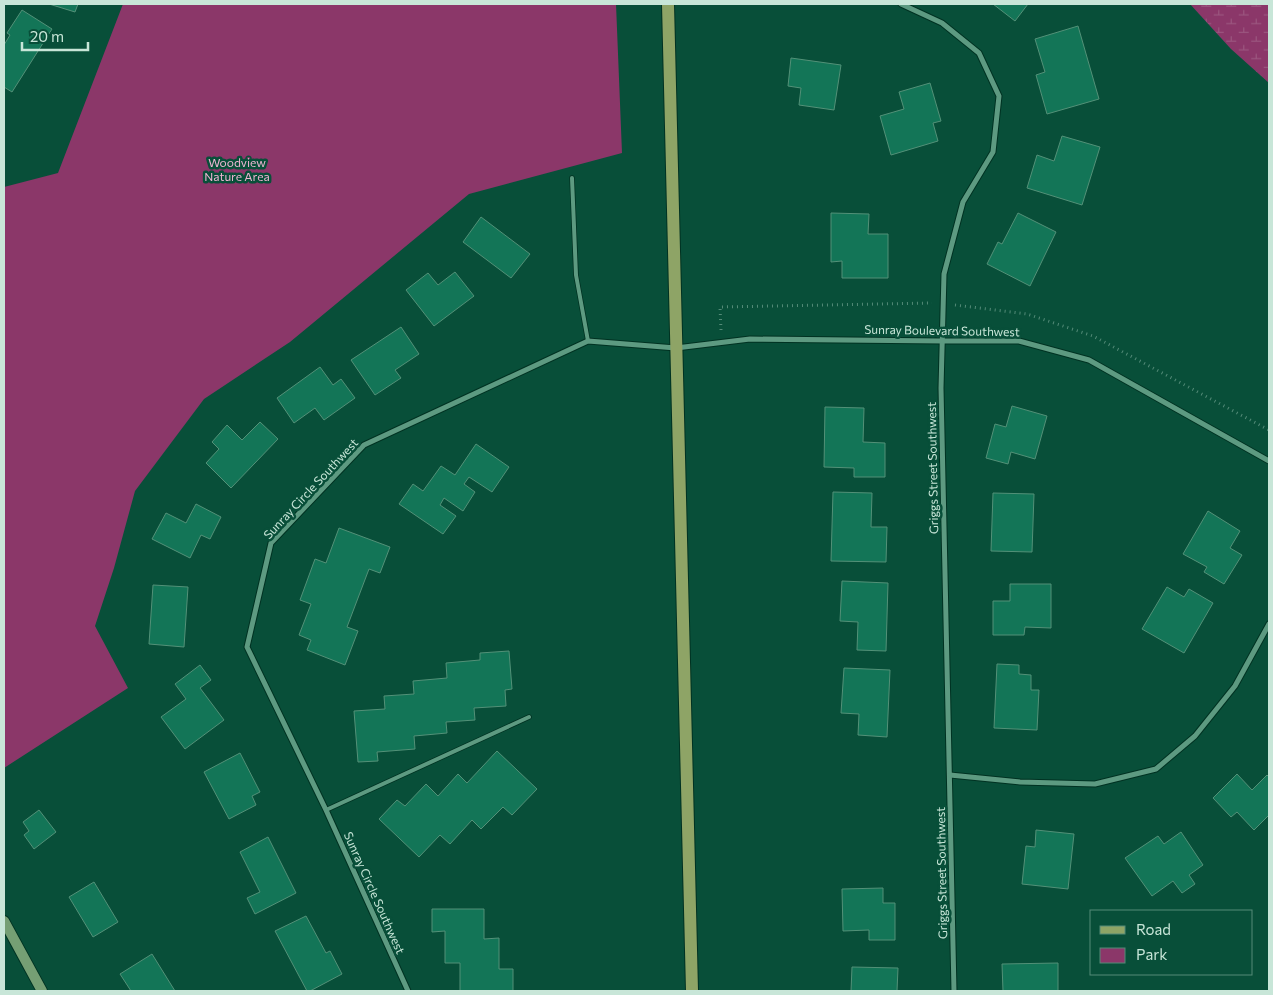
<svg xmlns="http://www.w3.org/2000/svg" width="1273" height="995" font-family="Commissioner,sans-serif">
<style>
.wetland{fill:url(#wetland-marsh)}
.park{fill:#8b3769}
.building{fill:#137557;stroke:#539178}
.lines{fill:none;stroke-linecap:round;stroke-linejoin:round}
.lane-casing{stroke:#003222;stroke-width:5.5}
.street-casing{stroke:#003222;stroke-width:7}
.secondary-casing{stroke:#003222;stroke-width:12}
.primary-casing{stroke:#003222;stroke-width:14}
.path{stroke:#548b78;stroke-width:3;stroke-dasharray:1 4;stroke-linecap:butt}
.lane{stroke:#5d9a81;stroke-width:4}
.street{stroke:#5d9a81;stroke-width:5}
.secondary{stroke:#759f74;stroke-width:10}
.primary{stroke:#8ea466;stroke-width:12}
.labels{text-anchor:middle;stroke-width:5;stroke-linejoin:round;paint-order:stroke}
.park-label{font-size:12px;fill:#efb5d3;stroke:#084f39}
.street-label{font-size:12px;fill:#c8e6d8;stroke:#084f39}
</style>
<defs>
<pattern id="wetland-marsh" width="20" height="14" patternUnits="userSpaceOnUse" patternTransform="scale(1.25)"><rect width="20" height="14" fill="#8b3769"/><path d="M1 5h8M5 5V1M11 12h8M15 12V8" fill="none" stroke="#9a547e"/></pattern>
</defs>
<rect width="100%" height="100%" fill="#084f39"/>
<!-- wetland -->
<path class="wetland" d="M1190,4h79v79l-38,-34z"/>
<!-- park -->
<path class="park" d="M123,4h493l6,149 -153,41 -179,148 -86,57 -69,92 -21,77 -19,58 33,62 -124,80v-581l54,-14z"/>
<!-- building -->
<g class="building">
<path d="M49,4h29l-3,8z"/>
<path d="M993,4h35l-13,17z"/>
<path d="M22,10l30,19 -40,63 -8,-5v-42l6,-10 -3,-2z"/>
<path d="M1078,26l21,73 -52,15 -11,-39 9,-3 -10,-33z"/>
<path d="M791,58l50,7 -7,45 -35,-5 2,-17 -13,-2z"/>
<path d="M930,83l11,38 -8,2 5,18 -47,14 -11,-39 24,-7 -5,-17z"/>
<path d="M1062,136l38,11 -18,58 -55,-17 10,-33 17,6z"/>
<path d="M831,213l38,1 -1,20h20v44h-46v-17l-11,1z"/>
<path d="M1018,213l38,19 -26,54 -43,-22 11,-22 4,2z"/>
<path d="M481,217l49,37 -19,24 -48,-36z"/>
<path d="M455,272l19,24 -40,30 -28,-36 22,-17 10,12z"/>
<path d="M401,327l18,27 -24,16 6,8 -26,17 -24,-35z"/>
<path d="M320,367l13,18 8,-6 14,19 -31,22 -9,-12 -21,15 -17,-25z"/>
<path d="M1012,406l35,10 -12,43 -24,-7 -3,12 -22,-6 9,-34 11,3z"/>
<path d="M825,407l39,1 -1,34 22,1v34h-31v-9l-30,-1z"/>
<path d="M260,422l18,17 -47,49 -25,-25 13,-14 -7,-7 15,-17 15,15z"/>
<path d="M476,444l33,23 -17,25 -23,-15 -5,7 11,8 -12,19 -19,-13 -4,7 16,11 -13,18 -44,-30 14,-20 10,7 18,-25 14,9z"/>
<path d="M833,492l39,1 -1,34h16l-1,35 -55,-1z"/>
<path d="M993,493l41,1 -2,58 -41,-1z"/>
<path d="M196,504l25,13 -11,22 -9,-4 -11,23 -38,-19 14,-26 20,10z"/>
<path d="M1208,511l32,20 -10,17 12,7 -18,29 -20,-12 3,-5 -24,-13z"/>
<path d="M339,528l51,19 -10,26 -11,-4 -22,58 11,4 -13,34 -38,-15 4,-10 -12,-5 12,-31 -11,-4 15,-41 11,4z"/>
<path d="M842,581l46,2 -2,68 -29,-1 1,-28 -18,-1z"/>
<path d="M1010,584h41v44l-26,-1 -1,8h-31v-34h17z"/>
<path d="M153,585l35,2 -4,60 -35,-3z"/>
<path d="M1167,587l17,10 5,-8 24,14 -29,50 -42,-24z"/>
<path d="M509,651l3,38 -7,1 1,16 -32,2 1,12 -29,2 1,11 -33,3 1,13 -38,3 1,9 -20,1 -4,-51 31,-2 -1,-13 30,-2 -1,-13 34,-3 -1,-15 34,-3v-7z"/>
<path d="M997,664l22,1v9l12,1v15h8l-2,40 -43,-2z"/>
<path d="M200,665l11,15 -11,8 24,32 -39,29 -24,-32 25,-18 -11,-15z"/>
<path d="M844,668l46,2 -3,67 -29,-2 1,-21 -18,-1z"/>
<path d="M497,751l40,38 -25,26 -9,-8 -22,22 -9,-9 -22,24 -10,-9 -21,22 -40,-38 18,-19 8,6 21,-22 12,12 20,-22 9,9z"/>
<path d="M240,753l20,39 -8,4 4,9 -27,14 -25,-47z"/>
<path d="M1237,774l15,16 15,-15 2,2v38l-15,15 -17,-18 -6,5 -18,-19z"/>
<path d="M39,810l17,22 -22,17 -10,-14 5,-4 -6,-9z"/>
<path d="M1036,830l38,4 -6,55 -46,-5 4,-38 9,1z"/>
<path d="M1181,832l22,33 -14,10 6,9 -13,9 -9,-12 -21,15 -27,-38 33,-22 6,8z"/>
<path d="M268,837l28,56 -41,21 -8,-16 13,-6 -20,-40z"/>
<path d="M94,882l24,40 -25,15 -24,-40z"/>
<path d="M883,888v15h12v37h-26v-10l-26,1 -1,-42z"/>
<path d="M432,909h52v30l15,-1v31h14v22h-53v-28h-15v-32l-13,1z"/>
<path d="M306,916l20,37 4,-2 12,23 -32,17h-3l-32,-60z"/>
<path d="M152,954l23,37h-44l-11,-17z"/>
<path d="M1058,963v28h-55l-1,-27z"/>
<path d="M852,967l46,1 -1,23h-46z"/>
</g>
<g class="lines">
<defs>
<g id="lane">
<path d="M572,178l4,97 12,66"/>
<path d="M326,810l203,-93"/>
</g>
<g id="street">
<path d="M901,4l41,19 37,30 20,43 -6,56 -30,50 -19,72 -3,114 13,603"/>
<path d="M950,775l70,7 75,2 61,-15 39,-33 40,-50 34,-62"/>
<path d="M408,991l-82,-181 -79,-163 24,-104 93,-98 224,-104 88,7 74,-9 192,2h77l70,19 180,101"/>
</g>
<path id="secondary" d="M4,921l38,70"/>
<path id="primary" d="M668,4l24,987"/>
</defs>
<!-- lane casing -->
<use href="#lane" class="lane-casing"/>
<!-- street casing -->
<use href="#street" class="street-casing"/>
<!-- secondary casing -->
<use href="#secondary" class="secondary-casing"/>
<!-- primary casing -->
<use href="#primary" class="primary-casing"/>
<!-- path -->
<g class="path">
<path d="M955,305l72,9 66,22 176,94"/>
<path d="M721,330l-1,-23 212,-4"/>
</g>
<!-- lane -->
<use href="#lane" class="lane"/>
<!-- street -->
<use href="#street" class="street"/>
<!-- secondary -->
<use href="#secondary" class="secondary"/>
<!-- primary -->
<use href="#primary" class="primary"/>
</g>
<g class="labels">
<!-- park labels -->
<g class="park-label">
<text x="237" y="167">Woodview<tspan x="237" dy="14">Nature Area</tspan></text>
</g>
<!-- street labels -->
<g class="street-label">
<text transform="translate(942 331) rotate(1)" y="4">Sunray Boulevard Southwest</text>
<text transform="translate(933 468) rotate(-91)" y="4">Griggs Street Southwest</text>
<text transform="translate(311 489) rotate(-47)" y="4">Sunray Circle Southwest</text>
<text transform="translate(942 873) rotate(-91)" y="4">Griggs Street Southwest</text>
<text transform="translate(374 893) rotate(66)" y="4">Sunray Circle Southwest</text>
</g>
</g>
<!-- border -->
<rect width="1273" height="995" fill="none" stroke="#c8e6d8" stroke-width="10"/>
<!-- legend -->
<rect x="1090" y="910" width="162" height="65" fill="#084f39" stroke="#558b79"/>
<rect x="1100" y="926" width="25" height="8" fill="#8ea466" stroke="#558b79"/>
<text x="1136" y="935" font-size="15" fill="#c8e6d8">Road</text>
<rect x="1100" y="948" width="25" height="15" fill="#8b3769" stroke="#558b79"/>
<text x="1136" y="960" font-size="15" fill="#c8e6d8">Park</text>
<!-- scale -->
<path d="M22 42v8h66v-8" fill="none" stroke="#c8e6d8" stroke-width="2.5"/>
<text x="30" y="42" font-size="15" fill="#c8e6d8" stroke="#084f39" stroke-width="4" paint-order="stroke">20 m</text>
</svg>
